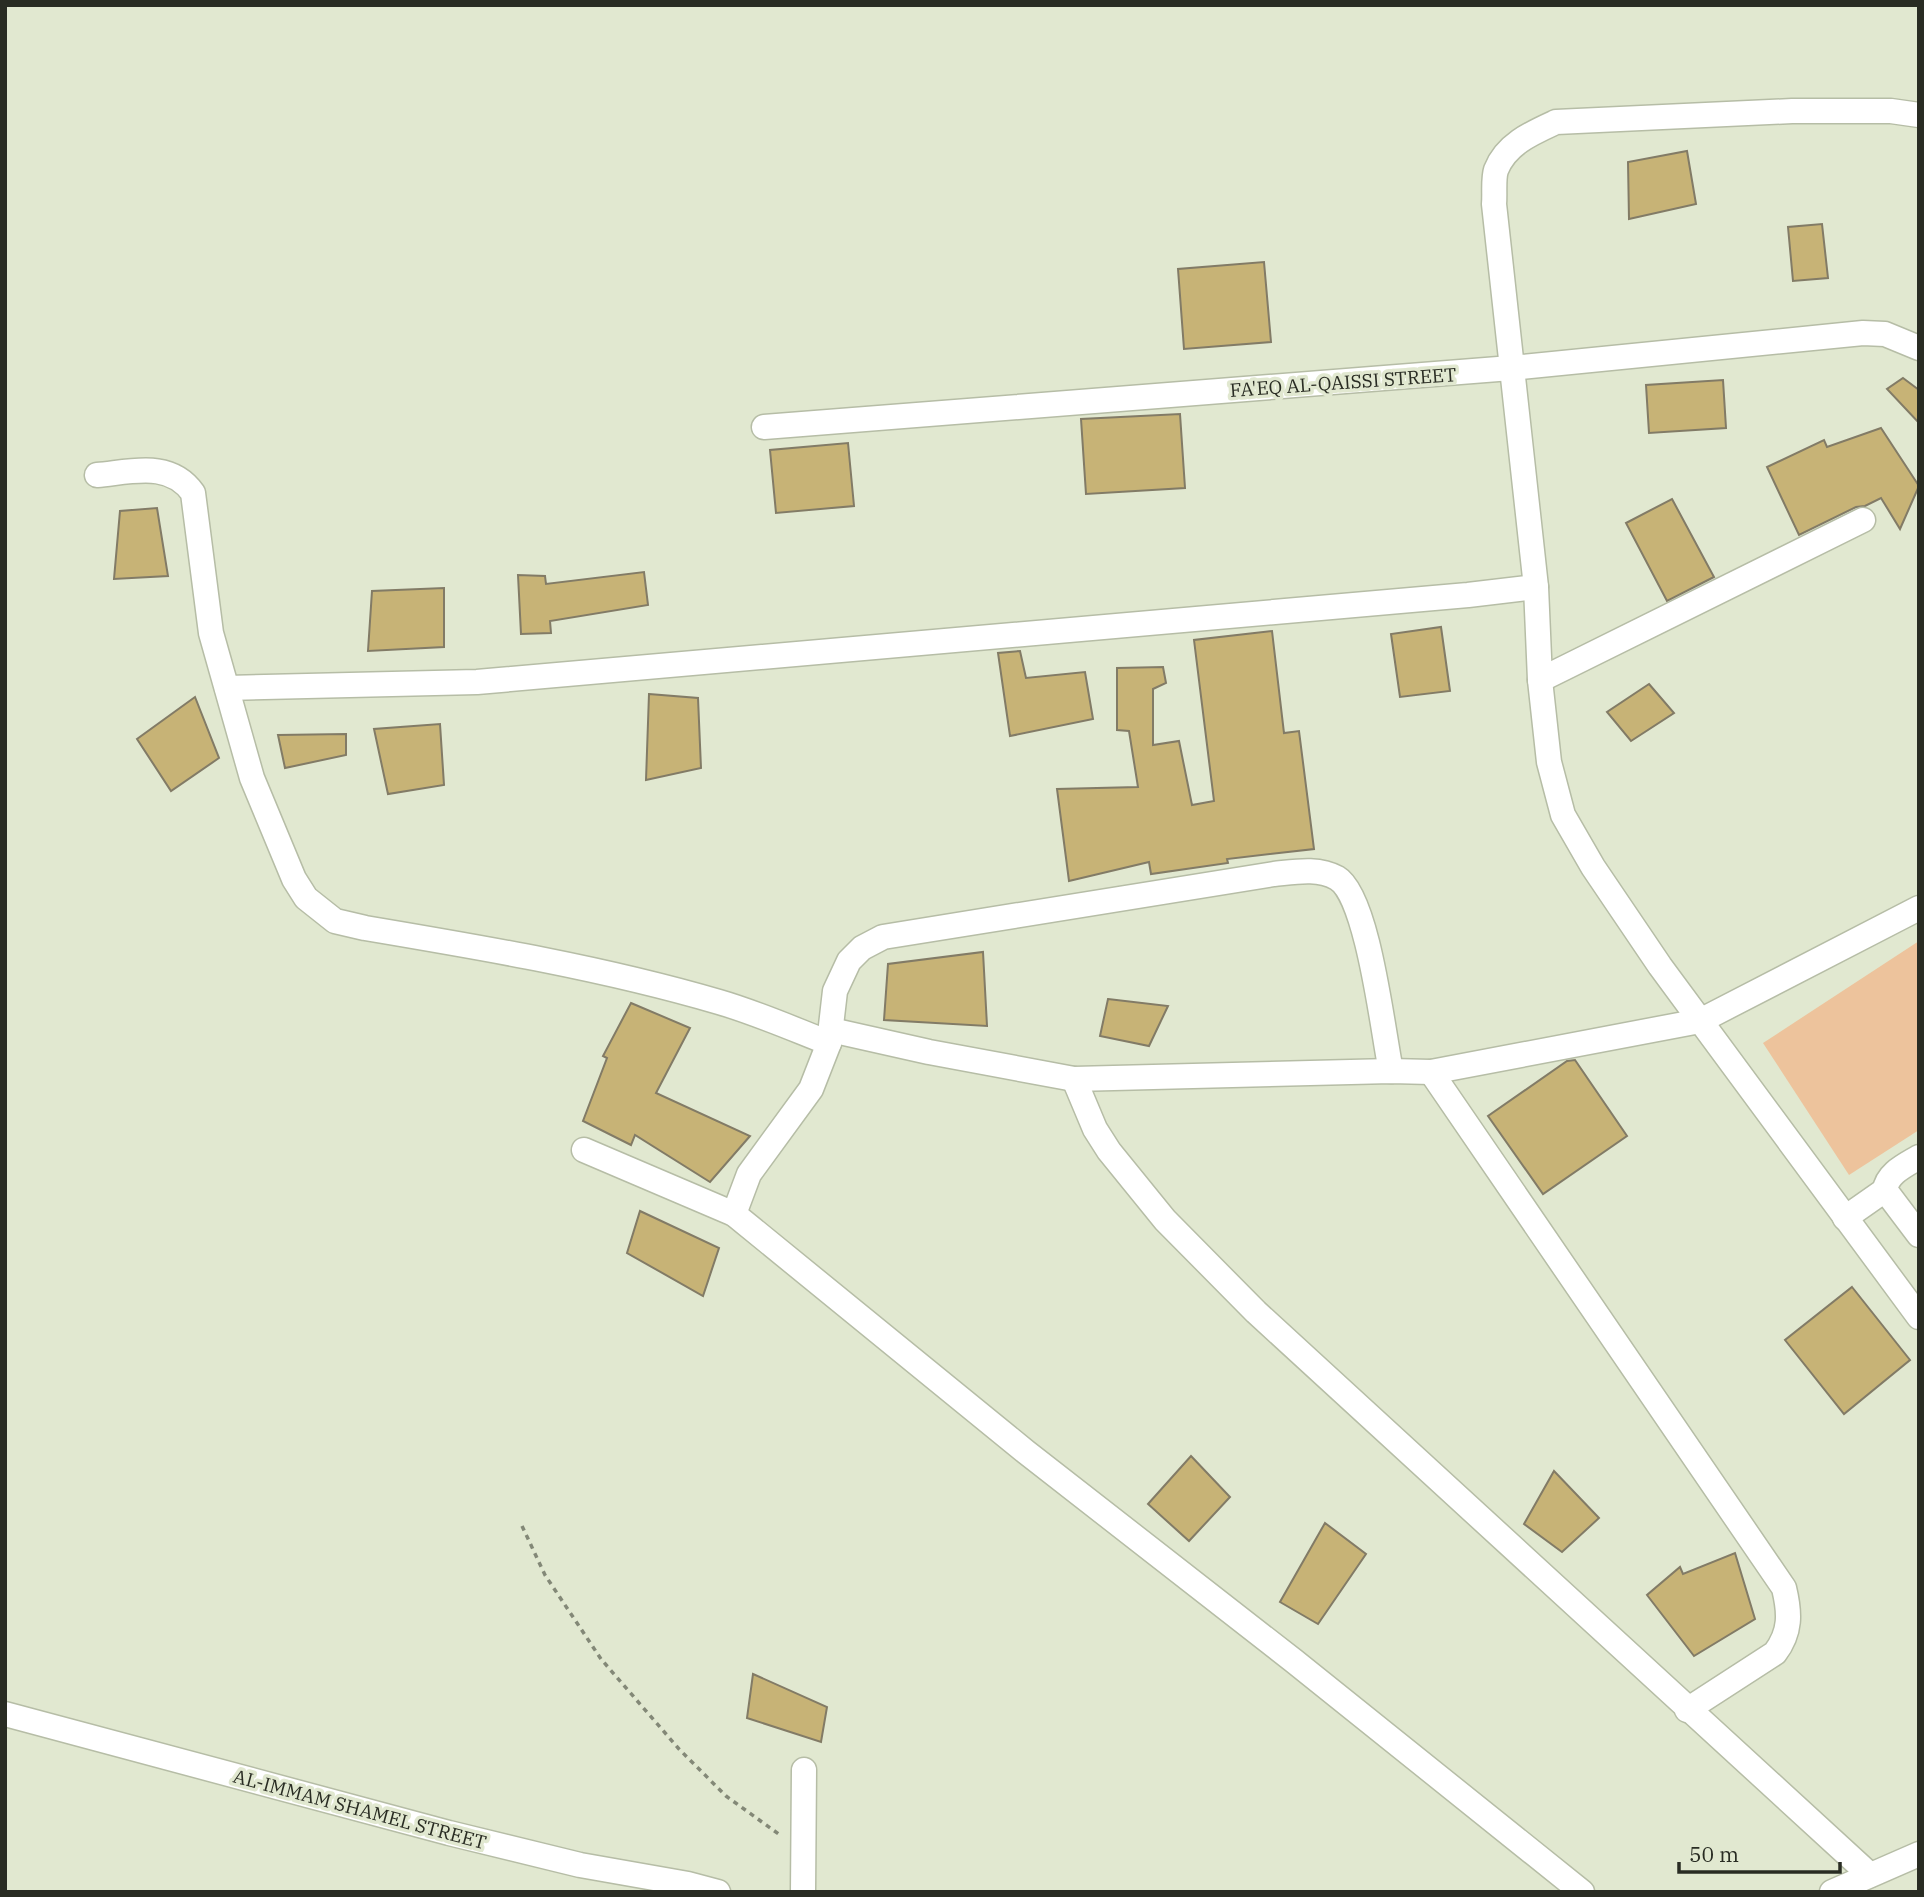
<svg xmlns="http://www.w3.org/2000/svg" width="1924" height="1897" font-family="'IBM Plex Serif',serif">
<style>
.green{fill:#edc39c}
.building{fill:#c7b376;stroke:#827b66;stroke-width:2}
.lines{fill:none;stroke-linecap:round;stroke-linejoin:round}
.minor-casing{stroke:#b6bda6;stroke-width:27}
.path{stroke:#838877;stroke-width:3.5;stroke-dasharray:5 5;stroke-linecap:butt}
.minor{stroke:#fff;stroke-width:24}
.labels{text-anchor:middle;stroke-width:7;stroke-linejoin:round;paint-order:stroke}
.street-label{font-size:19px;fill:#292c23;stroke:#e1e8d0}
</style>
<rect width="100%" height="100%" fill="#e1e8d0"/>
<!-- green -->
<path class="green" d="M1919,941v189l-70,45 -86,-132z"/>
<!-- building -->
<g class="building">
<path d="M1687,151l9,53 -67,15 -1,-57z"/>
<path d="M1822,224l6,54 -35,3 -5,-54z"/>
<path d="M1264,262l7,80 -87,7 -6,-80z"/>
<path d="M1903,378l16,12v33l-32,-34z"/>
<path d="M1723,380l3,48 -77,5 -3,-48z"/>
<path d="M1180,414l5,74 -99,6 -5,-75z"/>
<path d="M1881,428l38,58 -19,43 -19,-31 -16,8 -9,1 -57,28 -32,-68 57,-27 3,7z"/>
<path d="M848,443l6,63 -78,7 -6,-63z"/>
<path d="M1672,499l42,78 -47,24 -41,-78z"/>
<path d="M157,508l11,68 -54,3 6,-68z"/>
<path d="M644,572l4,33 -98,16 1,12 -30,1 -3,-59 27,1 1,8z"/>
<path d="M444,588v59l-76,4 4,-60z"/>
<path d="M1441,627l9,64 -50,6 -9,-63z"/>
<path d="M1272,631l12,102 15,-2 15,118 -87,10 1,4 -77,11 -2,-12 -80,19 -12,-92 81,-2 -9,-56 -12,-1v-62l46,-1 3,16 -13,6v56l26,-4 13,64 22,-4 -20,-161z"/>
<path d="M1020,651l6,27 59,-6 8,47 -83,17 -12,-83z"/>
<path d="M1649,684l25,29 -43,28 -24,-29z"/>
<path d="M649,694l49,4 3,70 -55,12z"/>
<path d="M195,697l24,61 -48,33 -34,-52z"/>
<path d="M440,724l4,61 -56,9 -14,-65z"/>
<path d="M346,734v21l-61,13 -7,-33z"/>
<path d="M983,952l4,74 -103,-6 4,-56z"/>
<path d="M1108,999l60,7 -19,40 -49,-10z"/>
<path d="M631,1003l59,25 -34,65 94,43 -40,46 -75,-47 -4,10 -48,-24 24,-63 -4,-2z"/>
<path d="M1575,1060l52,76 -84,58 -55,-78 79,-55z"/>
<path d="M640,1211l79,37 -16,48 -76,-43z"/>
<path d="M1852,1287l58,73 -66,54 -59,-74z"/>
<path d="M1191,1456l39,41 -41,44 -41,-37z"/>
<path d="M1554,1471l45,47 -37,34 -38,-28z"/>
<path d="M1325,1523l41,31 -48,70 -38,-22z"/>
<path d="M1735,1553l20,66 -61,37 -47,-61 33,-28 3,7z"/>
<path d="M753,1674l74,33 -6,35 -74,-24z"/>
</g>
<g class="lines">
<defs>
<g id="minor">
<path d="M1919,115l-28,-4h-99l-236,11c-24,11 -50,22 -60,48 -3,9 -1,24 -2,34l42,383 4,93 9,82 14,53 30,52 67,99 259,351"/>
<path d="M764,427l747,-59 352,-35 22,1 34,14"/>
<path d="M97,475c34,-3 73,-15 96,18l18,140 41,145 42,101 12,19 29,23 30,7c119,20 238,40 354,74 38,11 74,27 110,41"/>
<path d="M1540,680l323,-160"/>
<path d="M227,688l250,-6 991,-87 68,-8"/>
<path d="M831,1030l98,22 145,27 317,-8 40,1 269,-51 219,-113"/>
<path d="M1431,1072l353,516c6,25 7,44 -9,65l-88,57"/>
<path d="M1074,1079l21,50 14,22 56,69 91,92 614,563"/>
<path d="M584,1150l150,64 292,238 268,209 288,231"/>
<path d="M1919,1157c-13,8 -32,16 -34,33l34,45"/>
<path d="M734,1214l15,-40 62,-85 18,-46 6,-52 14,-30 13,-13 21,-11 391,-63c20,-2 44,-7 63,4 31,18 46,155 54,193"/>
<path d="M1845,1218l40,-28"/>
<path d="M5,1714l444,119 131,32 108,19 30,8"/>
<path d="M803,1892l1,-122"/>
<path d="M1832,1892l87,-38"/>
</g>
</defs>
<!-- minor casing -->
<use href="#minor" class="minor-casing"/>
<!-- path -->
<path class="path" d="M522,1526l23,49 56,84 78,90 47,47 54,39"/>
<!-- minor -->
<use href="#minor" class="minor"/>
</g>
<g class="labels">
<!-- street labels -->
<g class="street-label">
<text transform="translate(1343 382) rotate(-4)" y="7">FA'EQ AL-QAISSI STREET</text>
<text transform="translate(360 1809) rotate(15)" y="7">AL-IMMAM SHAMEL STREET</text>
</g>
</g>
<!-- border -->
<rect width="1924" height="1897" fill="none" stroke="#292c23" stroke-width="14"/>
<!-- scale -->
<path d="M1679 1862v10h161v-10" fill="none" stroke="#292c23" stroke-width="3.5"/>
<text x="1689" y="1862" font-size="21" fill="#292c23" stroke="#e1e8d0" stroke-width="5" paint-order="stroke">50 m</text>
</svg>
